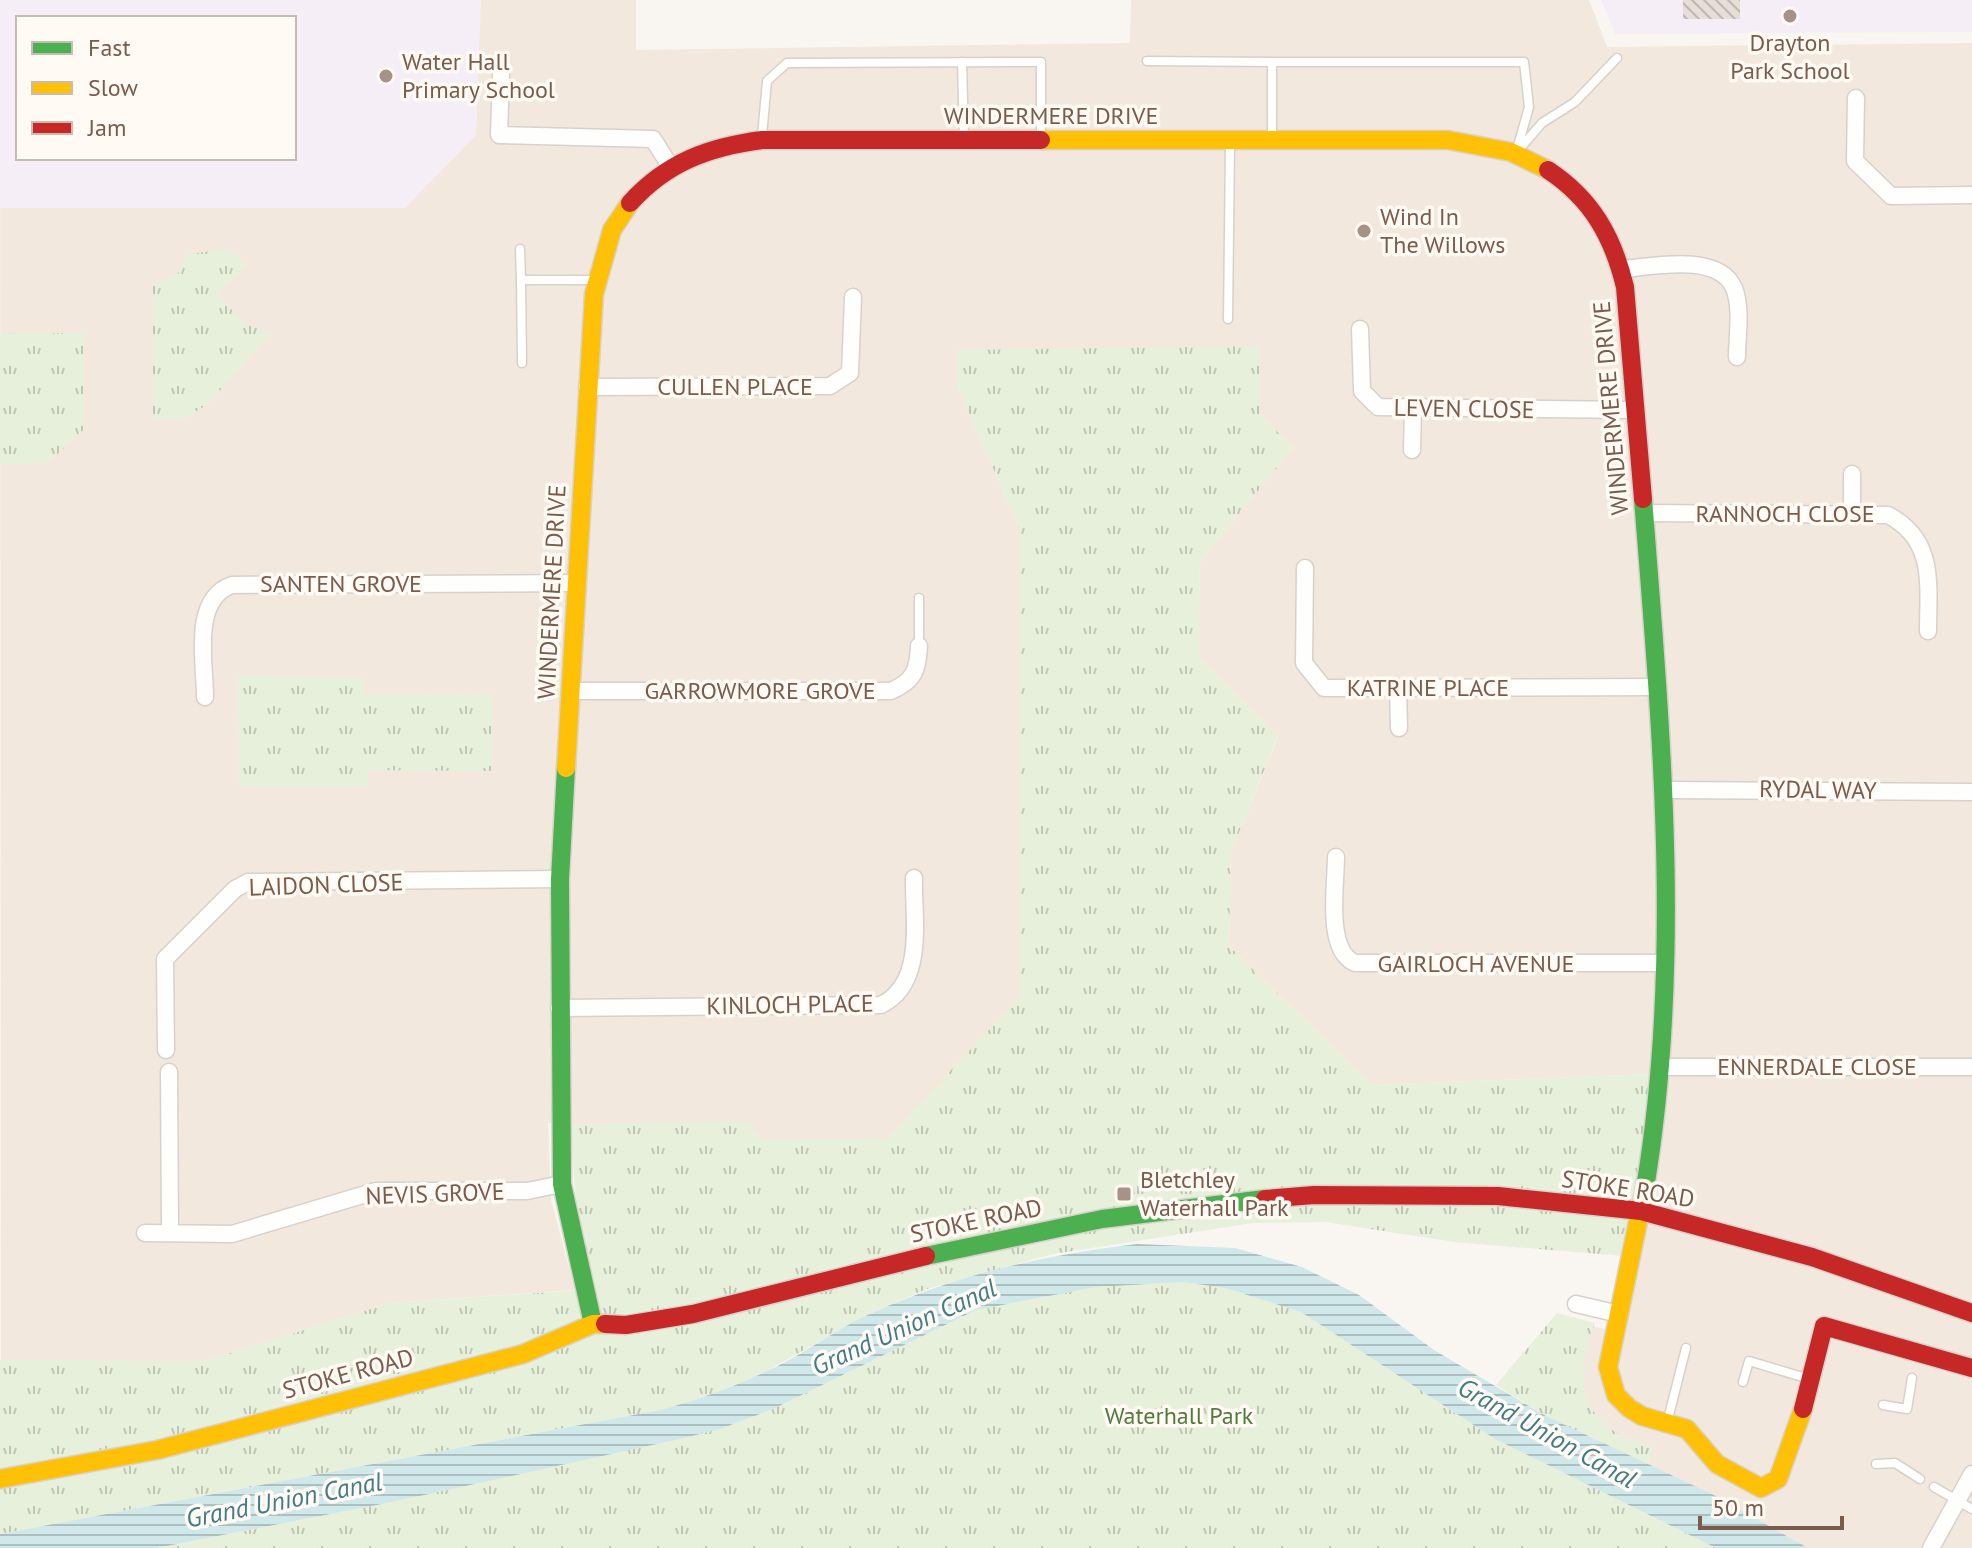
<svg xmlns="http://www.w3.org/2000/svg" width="1972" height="1548" font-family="'PT Sans',sans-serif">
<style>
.residential{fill:#f2e8de;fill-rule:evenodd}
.education{fill:#f6eef6;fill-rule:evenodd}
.grass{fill:url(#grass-tufts)}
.water{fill:url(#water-rules)}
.building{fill:url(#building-back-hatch)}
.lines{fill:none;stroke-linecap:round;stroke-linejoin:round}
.lane-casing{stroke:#d7d1cb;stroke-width:11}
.street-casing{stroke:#d7d1cb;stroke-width:19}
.fast-casing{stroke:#d9d2cb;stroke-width:21}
.slow-casing{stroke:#d9d2cb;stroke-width:21}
.jam-casing{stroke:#d9d2cb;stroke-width:21}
.lane{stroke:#fefefd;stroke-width:8}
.street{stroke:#fefefd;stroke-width:16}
.fast{stroke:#4caf50;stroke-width:18}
.slow{stroke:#ffc107;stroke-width:18}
.jam{stroke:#c62828;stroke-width:18}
.poi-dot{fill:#a69286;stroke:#fffaf3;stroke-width:3}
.labels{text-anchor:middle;stroke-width:7;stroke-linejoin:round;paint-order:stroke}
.poi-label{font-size:24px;fill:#7a5c4d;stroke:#fffaf3;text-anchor:start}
.street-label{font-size:24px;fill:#7a5c4d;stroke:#fffaf3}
.park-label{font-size:24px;fill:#537a41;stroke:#fffaf3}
.water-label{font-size:26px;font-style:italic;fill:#437c86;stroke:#fffaf3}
</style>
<defs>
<pattern id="grass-tufts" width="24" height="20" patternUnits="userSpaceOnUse" patternTransform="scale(2)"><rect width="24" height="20" fill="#e7f0db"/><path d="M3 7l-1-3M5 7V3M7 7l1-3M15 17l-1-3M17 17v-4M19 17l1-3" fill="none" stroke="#c0c6b4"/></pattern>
<pattern id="water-rules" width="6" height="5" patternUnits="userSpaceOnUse" patternTransform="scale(2)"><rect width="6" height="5" fill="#d0e8ea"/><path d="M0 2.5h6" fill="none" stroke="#aebfc0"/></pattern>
<pattern id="building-back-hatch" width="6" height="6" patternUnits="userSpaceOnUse" patternTransform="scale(2)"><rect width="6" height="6" fill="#e6ded7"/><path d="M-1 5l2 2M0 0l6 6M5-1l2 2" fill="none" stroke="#bfb7b1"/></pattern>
</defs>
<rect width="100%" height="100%" fill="#f9f5f0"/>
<!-- residential -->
<path class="residential" d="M0,0h636v50l494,-7 1,-43h458l18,47 365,-4v1505h-164l-92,-52 -68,-31 3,-17 -39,-12 -22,-25 -10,-29v-27l10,-29 15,3 19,-73 27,-182 -280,11 -142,-139 2,-94 47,-115 -80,-82 2,-93 93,-114 -34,-35 -1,-67 -301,39 63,145v468l-134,142h-122l-216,-17 3,77 24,90 -185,13 -185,58h-204zM18,18h276v140h-276z"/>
<!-- education -->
<g class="education">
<path d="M0,0h481l-5,135 -71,73h-405zM294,18v140h-276v-140z"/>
<path d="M1601,0h371v32l-357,2z"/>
</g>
<!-- grass -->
<g class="grass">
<path d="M229,248l18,18 -30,28 28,30 27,8 -64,72 -23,14h-32v-136l24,-6 9,-21z"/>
<path d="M84,333l-1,97 -35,33 -48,1v-130z"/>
<path d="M1259,346v67l34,35 -93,114 -2,93 80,81 -47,116 -2,94 142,139 281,-11 -28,182 -170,-14 -128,-20 -73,1 -200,31 -126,35 -56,24 -114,63 -43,20 -54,14 -660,124v-174l205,1 185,-58 206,-14 -20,-87 -6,-78 178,-2 16,18 122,-1 134,-142v-467l-63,-145v-35z"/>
<path d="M238,676l127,2v17l128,-1 -1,77 -124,-1 -1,16h-128z"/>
<path d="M1144,1282h39l42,6 76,24 194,127 221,109h-1559l240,-47 323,-72 53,-20 203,-99 120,-23z"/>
<path d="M1557,1313l38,10c-26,61 -11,108 57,123l-4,19 -102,-49 -50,-31z"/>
</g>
<!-- water -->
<path class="water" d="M1137,1244l98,4 67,19 57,28 75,55 112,66 170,80 92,52h-92l-221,-109 -194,-127 -76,-24 -42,-6 -87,5 -120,23 -203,99 -53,20 -36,9 -287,63 -240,47h-157v-14l660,-124c46,-12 87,-28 129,-50 29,-16 55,-35 85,-48 85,-38 171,-57 263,-68z"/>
<!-- building -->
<rect class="building" x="1683" y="0" width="57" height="19"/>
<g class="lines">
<defs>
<g id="lane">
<path d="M1147,61l125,1"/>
<path d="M962,62l2,75"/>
<path d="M762,136l5,-55 20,-18 254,-1v73"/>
<path d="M1272,139v-77h252l5,45 -13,46 26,-30 33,-21 42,-44"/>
<path d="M520,249l1,31"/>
<path d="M1228,319l2,-175"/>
<path d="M522,363l-1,-83h74"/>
<path d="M919,646v-48"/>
<path d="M1743,1382l6,-21 57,17"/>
<path d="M1883,1405l24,4 5,-31"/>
<path d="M1668,1419l18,-71"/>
<path d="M1876,1464l19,-1 25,16"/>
<path d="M1934,1487l38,22"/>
</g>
<g id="street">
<path d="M501,74l-2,61 154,4 17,27"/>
<path d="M1856,98l-1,63 36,35 81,-1"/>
<path d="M1622,269c30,-2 96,-17 112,19 8,20 3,48 3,69"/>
<path d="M1360,329l2,62 16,16 258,3"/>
<path d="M587,387l243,-1 20,-13 3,-76"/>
<path d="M1412,450l1,-42"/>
<path d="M1852,474v38"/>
<path d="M1645,513l243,2c48,25 40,70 40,116"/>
<path d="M1305,568l-1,95 20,25 334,-1"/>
<path d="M1398,688l1,40"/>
<path d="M571,691h320c23,-10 27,-21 28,-45"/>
<path d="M205,697c0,-34 -14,-98 27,-112l344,-2"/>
<path d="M1665,790l307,2"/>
<path d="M1336,857c0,28 -11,93 19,106h309"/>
<path d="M559,1008l322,-3c45,-22 32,-86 33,-127"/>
<path d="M166,1050l-1,-91 70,-70 13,-7 312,-3"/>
<path d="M1662,1067h310"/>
<path d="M169,1072l1,161"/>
<path d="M145,1233l87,1 144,-43h151l35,-7"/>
<path d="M1576,1304l43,10"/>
<path d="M1931,1548l41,-74"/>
</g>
<g id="fast">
<path d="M1643,499c18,228 40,463 2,689"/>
<path d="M566,768l-6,111 2,305 31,140"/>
<path d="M926,1256l176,-37 163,-20"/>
</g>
<g id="slow">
<path d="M1041,140h407l63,12 37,18"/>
<path d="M566,768l28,-474 18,-64 18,-27"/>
<path d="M1645,1188l-37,179 8,28 13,13 13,8 45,13 30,35 44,24 17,-9 25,-70"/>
<path d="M0,1479l157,-29 366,-96 70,-30h12"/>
</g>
<g id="jam">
<path d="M1548,170c44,29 65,67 77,117l18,212"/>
<path d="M630,203c37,-41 79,-56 132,-63h279"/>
<path d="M1265,1199l49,-4 184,1 143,15 171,46 160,56"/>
<path d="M605,1324l21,1 67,-11 233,-58"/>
<path d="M1803,1409l21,-83 148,42"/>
</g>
</defs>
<!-- lane casing -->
<use href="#lane" class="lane-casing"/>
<!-- street casing -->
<use href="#street" class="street-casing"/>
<!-- fast casing -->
<use href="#fast" class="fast-casing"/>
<!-- slow casing -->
<use href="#slow" class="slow-casing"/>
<!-- jam casing -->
<use href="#jam" class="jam-casing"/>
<!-- lane -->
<use href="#lane" class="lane"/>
<!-- street -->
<use href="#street" class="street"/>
<!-- fast -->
<use href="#fast" class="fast"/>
<!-- slow -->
<use href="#slow" class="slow"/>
<!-- jam -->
<use href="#jam" class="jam"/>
</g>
<!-- markers -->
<g class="poi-dot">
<circle cx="1790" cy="16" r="8"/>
<circle cx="386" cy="76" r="8"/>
<circle cx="1364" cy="231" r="8"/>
<rect x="1116" y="1186" width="16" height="16" rx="4"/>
</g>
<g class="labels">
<!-- poi labels -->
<g class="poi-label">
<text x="1790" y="51" text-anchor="middle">Drayton<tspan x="1790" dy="28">Park School</tspan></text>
<text x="402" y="70">Water Hall<tspan x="402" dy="28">Primary School</tspan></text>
<text x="1380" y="225">Wind In<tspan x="1380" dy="28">The Willows</tspan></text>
<text x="1140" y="1188">Bletchley<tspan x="1140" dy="28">Waterhall Park</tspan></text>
</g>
<!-- street labels -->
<g class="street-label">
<text x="1051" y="124">WINDERMERE DRIVE</text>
<text x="735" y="395">CULLEN PLACE</text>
<text transform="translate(1611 408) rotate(-95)" y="8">WINDERMERE DRIVE</text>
<text transform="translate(1464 409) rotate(1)" y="8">LEVEN CLOSE</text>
<text x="1785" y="522">RANNOCH CLOSE</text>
<text x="341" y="592">SANTEN GROVE</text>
<text transform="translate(552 592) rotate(-87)" y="8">WINDERMERE DRIVE</text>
<text x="1428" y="696">KATRINE PLACE</text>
<text x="760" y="699">GARROWMORE GROVE</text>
<text transform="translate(1818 790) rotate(1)" y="8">RYDAL WAY</text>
<text transform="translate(326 885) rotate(-2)" y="8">LAIDON CLOSE</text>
<text x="1476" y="972">GAIRLOCH AVENUE</text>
<text transform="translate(790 1005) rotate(-1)" y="8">KINLOCH PLACE</text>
<text x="1817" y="1075">ENNERDALE CLOSE</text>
<text transform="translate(1628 1189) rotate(9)" y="8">STOKE ROAD</text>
<text transform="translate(435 1194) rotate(-2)" y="8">NEVIS GROVE</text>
<text transform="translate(976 1221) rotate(-12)" y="8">STOKE ROAD</text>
<text transform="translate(348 1374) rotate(-15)" y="8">STOKE ROAD</text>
</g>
<!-- park labels -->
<g class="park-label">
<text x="1179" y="1424">Waterhall Park</text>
</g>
<!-- water labels -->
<g class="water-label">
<text transform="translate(904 1327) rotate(-24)" y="9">Grand Union Canal</text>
<text transform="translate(1547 1433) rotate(29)" y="9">Grand Union Canal</text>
<text transform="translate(284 1500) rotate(-11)" y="9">Grand Union Canal</text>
</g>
</g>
<!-- legend -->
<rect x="16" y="16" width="280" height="144" fill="#fffaf3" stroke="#cabbb1" stroke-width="2"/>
<rect x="32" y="42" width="40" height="12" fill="#4caf50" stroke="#cabbb1" stroke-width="2"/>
<text x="88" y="56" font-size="24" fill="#7a5c4d">Fast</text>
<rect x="32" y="82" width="40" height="12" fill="#ffc107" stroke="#cabbb1" stroke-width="2"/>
<text x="88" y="96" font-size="24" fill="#7a5c4d">Slow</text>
<rect x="32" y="122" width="40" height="12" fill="#c62828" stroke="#cabbb1" stroke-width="2"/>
<text x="88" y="136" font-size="24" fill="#7a5c4d">Jam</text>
<!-- scale -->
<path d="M1700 1516v12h142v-12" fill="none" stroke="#7a5c4d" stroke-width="4"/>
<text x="1712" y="1516" font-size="24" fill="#7a5c4d" stroke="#fffaf3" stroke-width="6" paint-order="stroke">50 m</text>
</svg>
